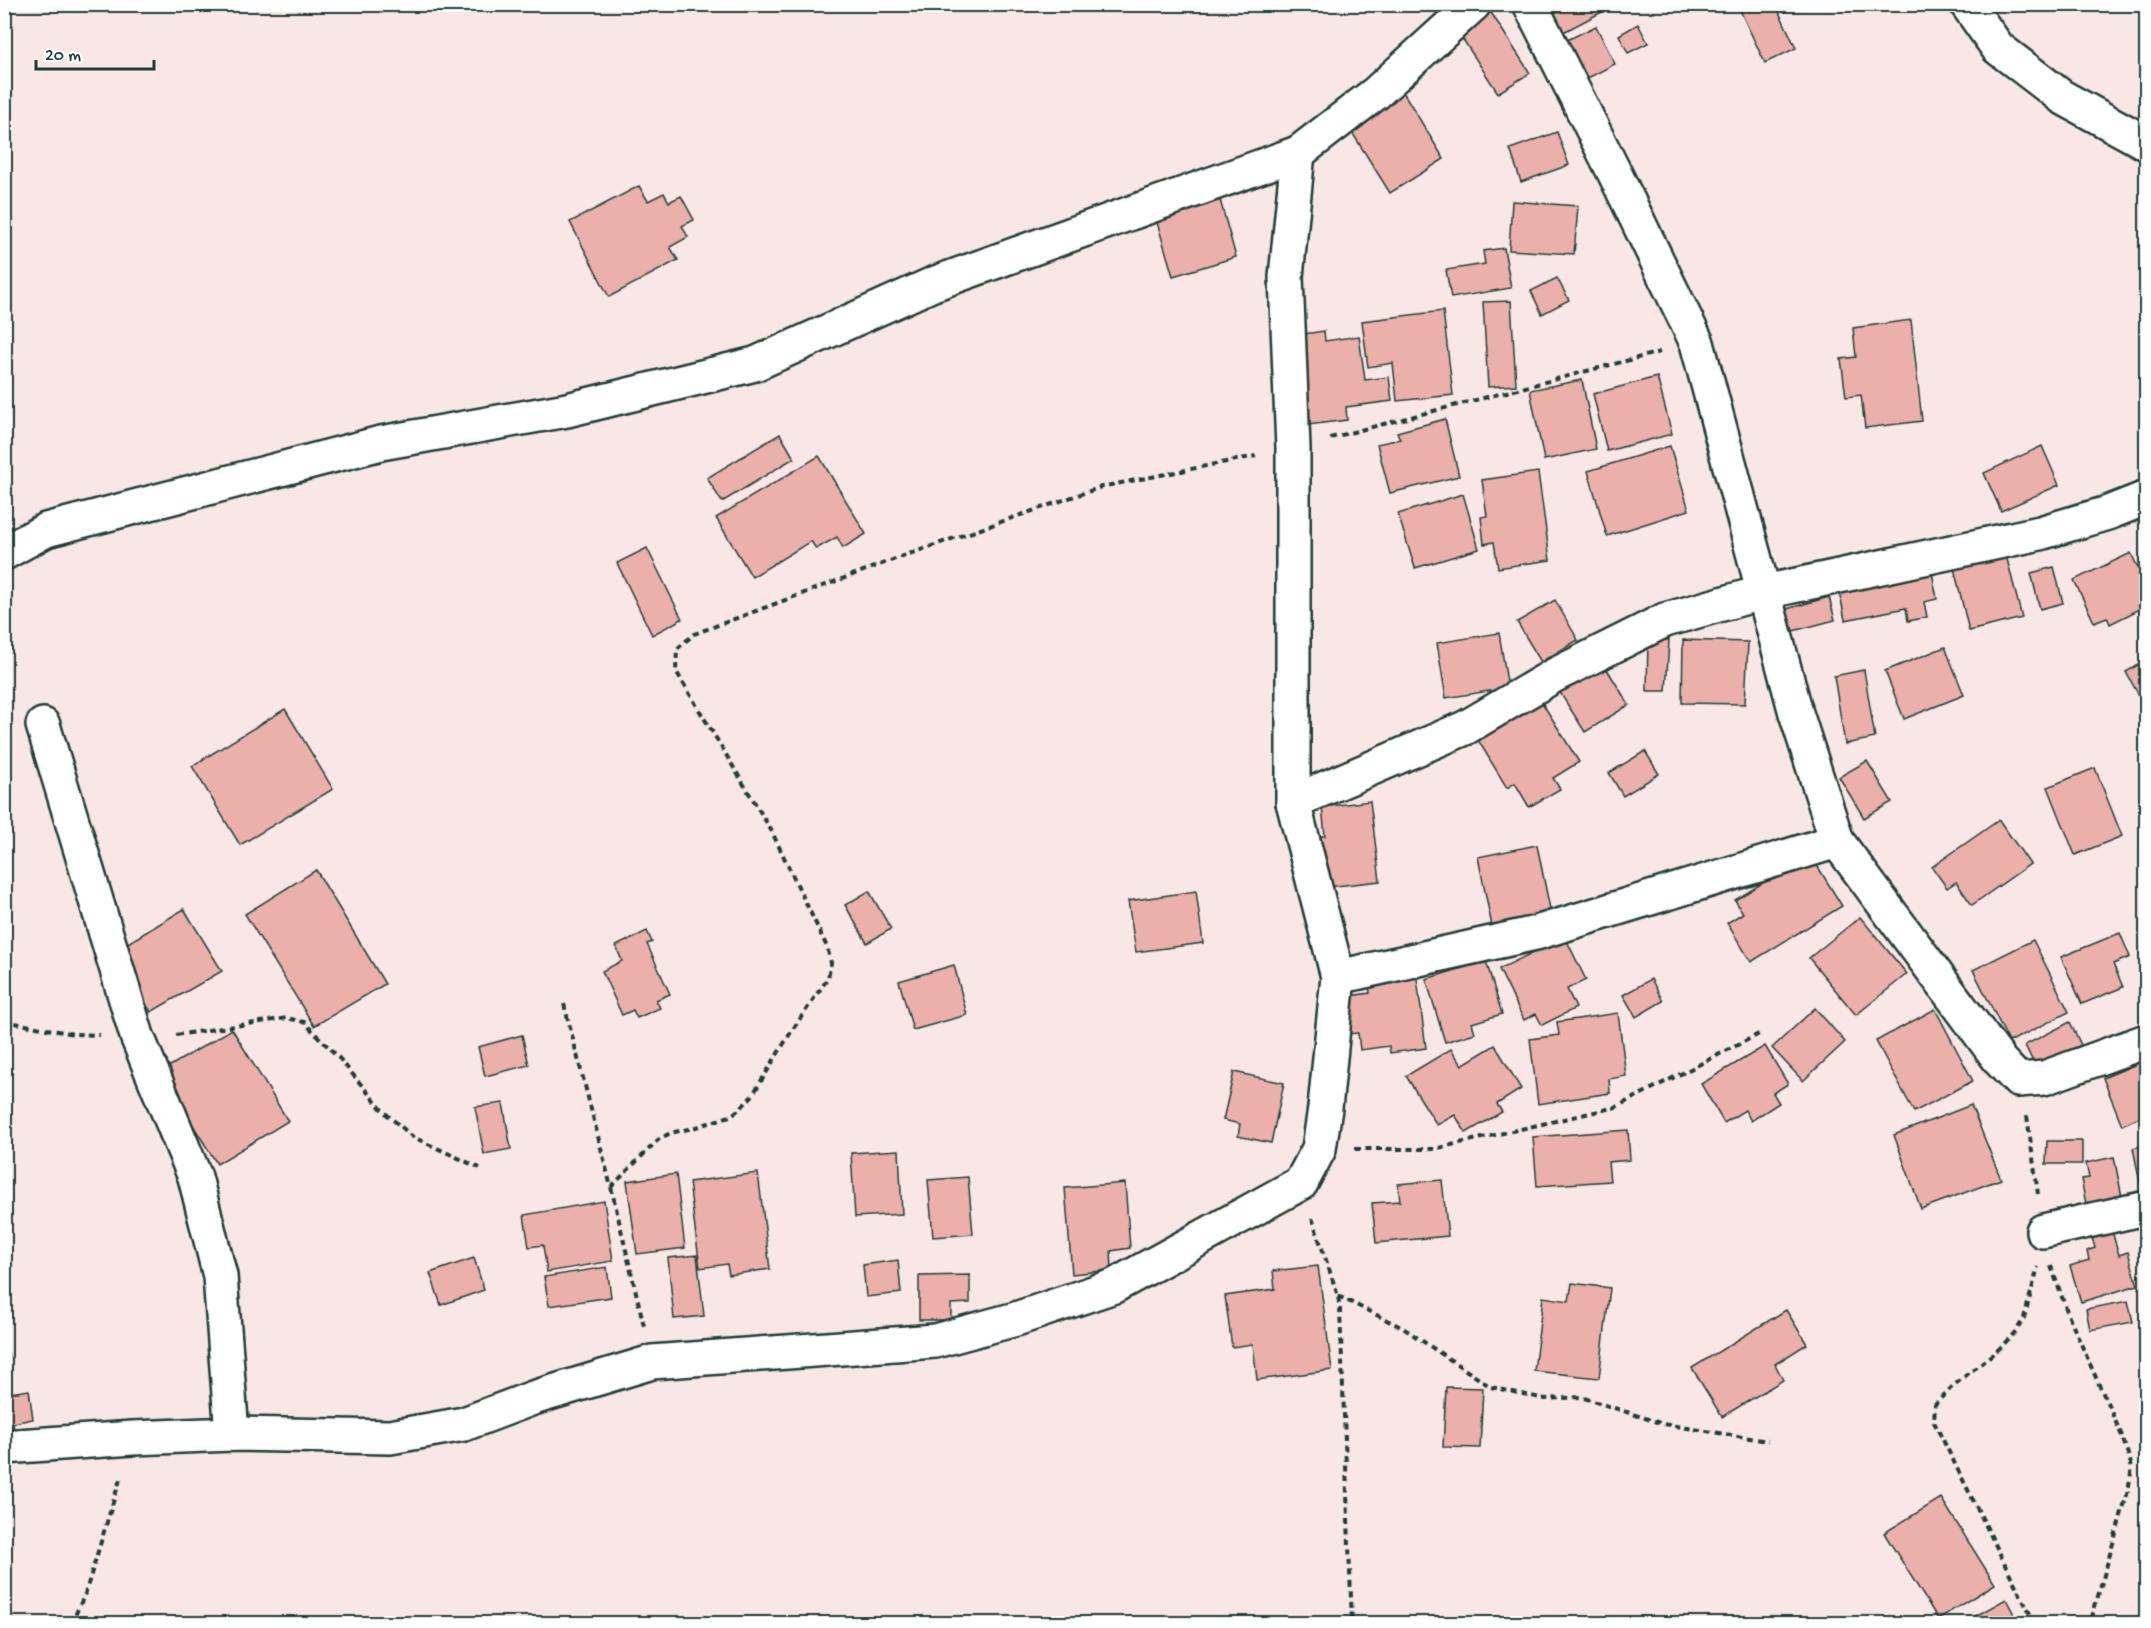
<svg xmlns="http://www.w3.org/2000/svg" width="2151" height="1628" font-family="'Gochi Hand',sans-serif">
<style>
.building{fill:#ebb0aa;stroke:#1f3d34;stroke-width:1.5}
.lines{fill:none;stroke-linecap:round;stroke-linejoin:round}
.street-casing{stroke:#1f3d34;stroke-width:38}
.path{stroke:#1f3d34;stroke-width:4;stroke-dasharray:6 4.5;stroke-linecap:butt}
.street{stroke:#fff;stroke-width:33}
</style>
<rect width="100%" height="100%" fill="#f9e7e6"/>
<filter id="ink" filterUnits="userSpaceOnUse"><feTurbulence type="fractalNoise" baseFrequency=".0167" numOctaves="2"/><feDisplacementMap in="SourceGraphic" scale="12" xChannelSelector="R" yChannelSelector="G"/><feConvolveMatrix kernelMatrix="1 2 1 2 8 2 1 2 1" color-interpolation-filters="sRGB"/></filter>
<g filter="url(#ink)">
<!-- building -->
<g class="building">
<path d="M1542,4h75l-59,31z"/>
<path d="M1737,4h57l-15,8 17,36 -31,15z"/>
<path d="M1490,11l40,62 -32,20 -40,-61z"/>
<path d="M1638,24l10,19 -20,10 -9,-18z"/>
<path d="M1596,26l19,38 -31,16 -19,-39z"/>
<path d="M1403,92l41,67 -54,34 -42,-67z"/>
<path d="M1557,132l12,33 -48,17 -11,-33z"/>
<path d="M639,186l9,15 16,-8 5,9 12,-6 13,24 -12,6 6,11 -18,10 8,13 -69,37 -39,-75z"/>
<path d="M1220,200l16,57 -63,19 -17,-57z"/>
<path d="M1512,201l66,5 -4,48 -65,-4z"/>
<path d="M1504,248l7,40 -60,10 -5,-28 39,-6 -2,-13z"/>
<path d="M1557,278l12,22 -27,14 -11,-23z"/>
<path d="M1511,301l5,84 -28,2 -5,-85z"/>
<path d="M1443,311l10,84 -56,6 -4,-38 -25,4 -6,-46z"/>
<path d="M1911,320l11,101 -57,7 -4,-33 -15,2 -5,-38 15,-2 -3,-29z"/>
<path d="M1324,331l1,10 34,-5 6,44 24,-3 3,24 -46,6 1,13 -39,5 -11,-90z"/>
<path d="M1657,377l15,57 -65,17 -14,-57z"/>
<path d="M1582,380l14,69 -52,11 -14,-70z"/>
<path d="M1445,419l14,57 -69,17 -13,-49 23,-5 -3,-7z"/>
<path d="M780,434l14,24 -72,44 -15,-24z"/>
<path d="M1670,446l19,64 -82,26 -19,-65z"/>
<path d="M2042,446l17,39 -58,26 -17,-38z"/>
<path d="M819,456l47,78 -23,14 -6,-11 -21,12 -5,-8 -59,36 -36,-59z"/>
<path d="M1538,472l12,88 -52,8 -4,-26 -10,2 -3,-27 6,-1 -5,-36z"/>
<path d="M1463,494l16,55 -64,19 -17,-54z"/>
<path d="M647,548l35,71 -30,16 -35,-72z"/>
<path d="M2131,553l15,32v21l-36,18 -3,-7 -13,5 -20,-42z"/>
<path d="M2006,555l16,63 -53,13 -15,-63z"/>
<path d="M1931,566l6,33 -13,3 3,15 -19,4 -2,-13 -61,12 -7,-36z"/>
<path d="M2054,567l9,36 -23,6 -9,-36z"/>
<path d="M1829,597l6,23 -46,12 -6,-22z"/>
<path d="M1555,600l23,40 -37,22 -24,-40z"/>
<path d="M1499,633l9,55 -62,10 -9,-55z"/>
<path d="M1648,639l21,1 -3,51h-19z"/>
<path d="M1683,640l65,2 -3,62 -63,-1z"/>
<path d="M1945,647l19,48 -60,24 -19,-48z"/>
<path d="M2146,660v44l-2,1 -18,-33z"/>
<path d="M1602,661l27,44 -44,27 -28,-44z"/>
<path d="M1864,670l11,68 -30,6 -11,-68z"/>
<path d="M1538,696l41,66 -26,16 7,11 -31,18 -14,-24 -8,5 -32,-53z"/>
<path d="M285,709l48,80 -93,56 -48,-79z"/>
<path d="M1645,751l14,23 -36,22 -14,-23z"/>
<path d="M1867,761l25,41 -28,16 -25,-41z"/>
<path d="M2095,768l27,68 -47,19 -27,-68z"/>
<path d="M1370,801l10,80 -53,6 -6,-51h4l-3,-29z"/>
<path d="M1999,820l31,44 -58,41 -16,-23 -9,6 -15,-21z"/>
<path d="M1537,845l16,79 -59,12 -16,-79z"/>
<path d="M1810,854l32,52 -91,56 -24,-39 16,-10 -8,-13z"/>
<path d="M316,870l69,114 -71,42 -69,-112z"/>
<path d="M869,891l22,38 -24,14 -22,-38z"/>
<path d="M1196,891l7,52 -67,9 -8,-51z"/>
<path d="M184,909l38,62 -71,41 -38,-60z"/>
<path d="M1860,917l47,57 -51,41 -47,-57z"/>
<path d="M647,931l5,11 -5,2 23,50 -14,6 4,8 -23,10 -4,-8 -11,5 -20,-44 20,-10 -6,-15z"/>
<path d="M2120,933l10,24 -17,7 10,23 -41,17 -21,-47z"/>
<path d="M1565,937l21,43 -19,9 9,19 -34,17 -6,-11 -12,6 -25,-51z"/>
<path d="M2033,940l36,72 -60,30 -36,-72z"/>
<path d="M1486,961l16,53 -30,9 3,10 -30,9 -19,-63z"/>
<path d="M954,965l13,50 -54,15 -14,-49z"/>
<path d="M1416,971l10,77 -36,5 -1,-7 -29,4 -2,-17 -10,1 -5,-37 27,-4 -2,-15z"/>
<path d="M1651,979l12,22 -27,16 -13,-22z"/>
<path d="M1815,1008l30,34 -42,39 -31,-33z"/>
<path d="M1935,1009l38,72 -59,31 -38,-71z"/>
<path d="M1618,1013l8,63 -17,3 1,14 -72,11 -8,-65 29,-4 -2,-13z"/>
<path d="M2070,1022l11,23 -45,23 -11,-23z"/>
<path d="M232,1029l56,92 -71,43 -57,-92z"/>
<path d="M522,1035l7,30 -44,11 -7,-29z"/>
<path d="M1495,1045l26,44 -24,15 5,8 -36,21 -11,-18 -18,10 -31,-49 45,-27 11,16z"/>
<path d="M1765,1046l23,38 -15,9 6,10 -28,18 -6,-11 -21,13 -23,-39z"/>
<path d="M2146,1060v54l-24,11 -19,-47z"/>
<path d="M1234,1072l50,11 -13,60 -33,-7 2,-12 -17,-4z"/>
<path d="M503,1103l8,46 -27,5 -9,-47z"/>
<path d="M1971,1105l30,74 -80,30 -27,-74z"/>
<path d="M1628,1130l2,30 -22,2 2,19 -73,5 -4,-49z"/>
<path d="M2047,1141h35v23h-36z"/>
<path d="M2146,1145v41l-5,1 -8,-39z"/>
<path d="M899,1150l3,64 -47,3 -4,-64z"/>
<path d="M2114,1157l8,40 -36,7 -5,-25 8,-1 -3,-15z"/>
<path d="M758,1173l12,96 -41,6 -2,-11 -27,4 -11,-86z"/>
<path d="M676,1174l9,74 -48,6 -10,-73z"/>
<path d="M968,1177l5,57 -40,3 -5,-57z"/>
<path d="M1442,1180l6,56 -72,7 -4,-40 28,-2 -2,-17z"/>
<path d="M1125,1183l5,65 -19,3 1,19 -40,4 -7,-86z"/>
<path d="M604,1201l9,60 -66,11 -4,-27 -14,2 -5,-32z"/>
<path d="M2111,1228l8,27 9,-3 10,33 -57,17 -11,-36 19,-6 -2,-9 8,-3 -4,-14z"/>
<path d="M697,1255l7,61 -30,3 -6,-61z"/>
<path d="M474,1258l10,32 -43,15 -11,-32z"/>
<path d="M898,1260l3,33 -35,4 -3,-32z"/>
<path d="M1318,1266l14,104 -75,10 -4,-36 -21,3 -7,-51 50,-7 -2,-18z"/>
<path d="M607,1267l4,30 -62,9 -5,-29z"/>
<path d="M970,1275v28l-19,1v16h-32v-44z"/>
<path d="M1572,1283l38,5 -11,90 -65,-7 9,-74 26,4z"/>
<path d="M2128,1301l5,21 -43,8 -4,-21z"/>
<path d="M1786,1310l21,34 -32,20 8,16 -61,37 -30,-49z"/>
<path d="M4,1331l5,28h-5z"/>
<path d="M1446,1387l37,1 -3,60 -37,-1z"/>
<path d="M29,1390l4,29 -20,4 2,12 -11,2v-43z"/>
<path d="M1941,1498l54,86 -57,35 -54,-86z"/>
<path d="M2006,1599l13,25h-58z"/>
</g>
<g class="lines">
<defs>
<g id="street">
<path d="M1530,4l86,172 81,167 99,370 41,128 164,221 17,18 26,-2 102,-37"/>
<path d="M1967,4l31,44 64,49 84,46"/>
<path d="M4,553l42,-23 335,-87 186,-33 188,-46 178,-80 365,-131 78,-60 98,-89"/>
<path d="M43,725l94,311 58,141 25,99 12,158"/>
<path d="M1293,802l172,-74 90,-53 110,-55 99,-28 276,-59 68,-20 38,-15"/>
<path d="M1338,977l198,-44 301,-92"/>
<path d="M2043,1231l103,-23"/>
<path d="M4,1447l129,-9 99,-4 158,3 74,-13 69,-26 119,-36 283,-21 81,-22 98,-33 187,-103 18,-34 6,-41 13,-131 -45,-175v-354l-7,-171 12,-124"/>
</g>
</defs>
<!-- street casing -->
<use href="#street" class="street-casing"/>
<!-- path -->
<g class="path">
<path d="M1330,438l330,-86"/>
<path d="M564,1004l47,183 33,139"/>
<path d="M4,1021l70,13 25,1"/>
<path d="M176,1035l111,-17 17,4 35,36 45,54 29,25 67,31"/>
<path d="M2027,1116l11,78"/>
<path d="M1355,1149h79l182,-42 143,-73"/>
<path d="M611,1187l47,-47 12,-7 23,-5 37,-12 11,-8 11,-12 39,-64 37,-54 3,-15 -4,-16 -56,-117 -95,-159 1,-22 17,-15 212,-79 195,-68 155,-31"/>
<path d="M1312,1218l26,78 2,13 12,315"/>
<path d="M2051,1266l18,51 53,119 10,31 -4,24 -38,133"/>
<path d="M1338,1296l65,32 88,59 54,12 36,-2 82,27 105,17"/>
<path d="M71,1624l14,-30 36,-118"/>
<path d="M2035,1624l-101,-202 1,-18 18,-18 47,-38 17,-18 7,-12 14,-51"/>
</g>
<!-- street -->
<use href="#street" class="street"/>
</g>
</g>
<!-- margin -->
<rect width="2151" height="1628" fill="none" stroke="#fff" stroke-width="24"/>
<rect x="12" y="12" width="2127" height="1604" fill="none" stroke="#1f3d34" stroke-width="2" filter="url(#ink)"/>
<!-- scale -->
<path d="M36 60v9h118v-9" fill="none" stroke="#1f3d34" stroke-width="3"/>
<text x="45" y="60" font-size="18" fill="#1f3d34" stroke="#ffffff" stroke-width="4.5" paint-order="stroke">20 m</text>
</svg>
